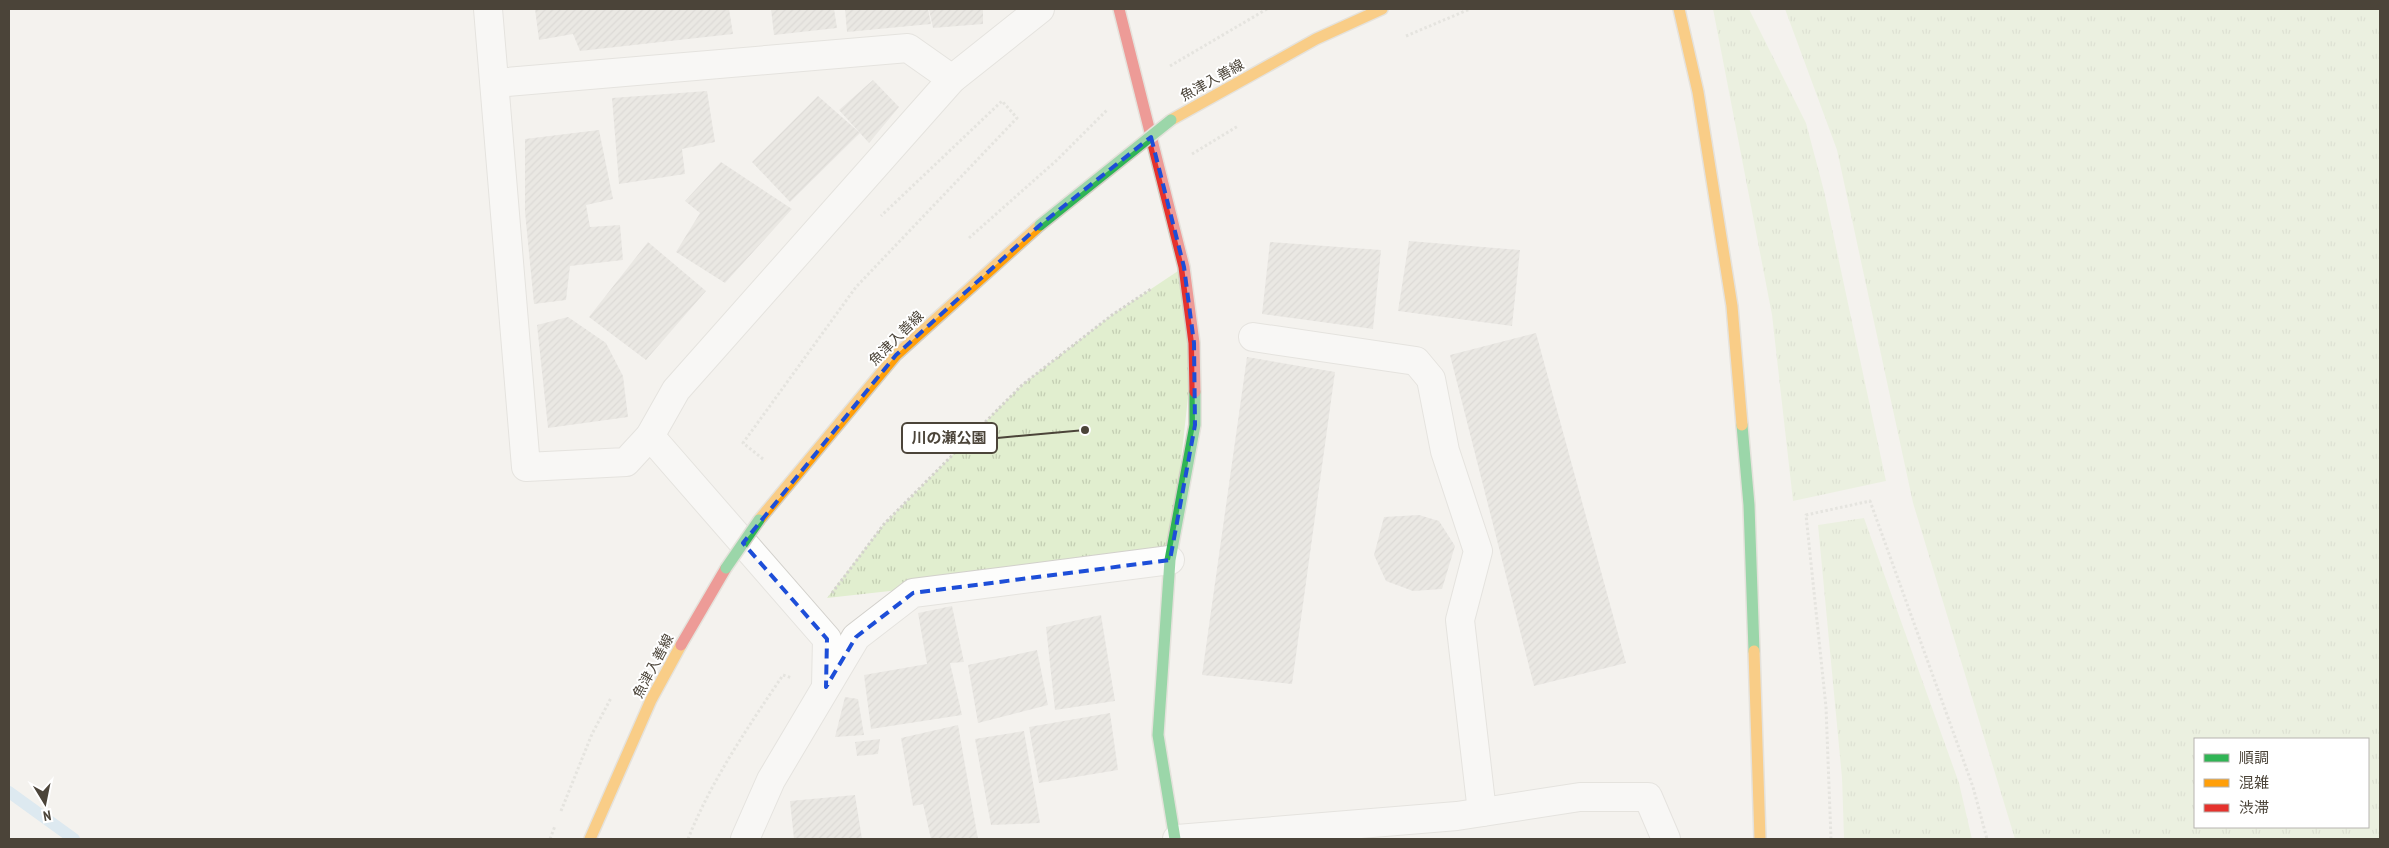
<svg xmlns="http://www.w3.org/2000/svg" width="2389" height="848" font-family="'PT Sans Narrow','Noto Sans JP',sans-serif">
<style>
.grass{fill:url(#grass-tufts);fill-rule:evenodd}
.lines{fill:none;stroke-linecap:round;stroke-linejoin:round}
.stream{stroke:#c0ddf1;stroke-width:12}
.building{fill:url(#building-hatch)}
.street-casing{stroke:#d2d0cb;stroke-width:30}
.fast-casing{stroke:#d3cfc5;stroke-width:14}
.slow-casing{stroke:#d3cfc5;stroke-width:14}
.jam-casing{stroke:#d3cfc5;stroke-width:14}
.path{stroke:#d3d2cc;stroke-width:3;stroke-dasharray:2.5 2.5;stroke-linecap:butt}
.street{stroke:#fdfdfc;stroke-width:28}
.fast{stroke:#30b455;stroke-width:11}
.slow{stroke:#ff9f0a;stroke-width:11}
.jam{stroke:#e5322d;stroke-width:11}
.fast-bridge-casing{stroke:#d3cfc5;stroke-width:14;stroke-linecap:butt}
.fast-bridge{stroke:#30b455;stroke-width:11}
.marked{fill:none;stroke:#1d4ed8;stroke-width:4;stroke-dasharray:10 6;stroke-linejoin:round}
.labels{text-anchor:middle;stroke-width:4;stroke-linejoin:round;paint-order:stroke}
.street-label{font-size:14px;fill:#4b4439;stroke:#fff}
.leader{fill:none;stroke:#4b4439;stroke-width:2}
.callout-dot{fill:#4b4439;stroke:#fff;stroke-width:2}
.callout{fill:#fff;stroke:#4b4439;stroke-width:2}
.callout-label{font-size:15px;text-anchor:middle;font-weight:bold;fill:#4b4439}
</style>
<defs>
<pattern id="grass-tufts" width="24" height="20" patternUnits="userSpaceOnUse" patternTransform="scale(1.25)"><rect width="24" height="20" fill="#e1eecf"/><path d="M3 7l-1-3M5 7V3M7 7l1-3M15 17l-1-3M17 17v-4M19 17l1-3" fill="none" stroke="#c3cdb2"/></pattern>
<pattern id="building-hatch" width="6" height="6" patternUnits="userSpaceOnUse" patternTransform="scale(1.25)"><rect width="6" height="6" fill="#dedbd6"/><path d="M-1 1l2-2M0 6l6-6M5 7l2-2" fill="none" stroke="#c0bdb8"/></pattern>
</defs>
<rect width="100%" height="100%" fill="#f4f2ee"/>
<!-- grass -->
<g class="grass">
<path d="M1713,9h36l57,114 18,68 62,290 -93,20 -21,-186z"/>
<path d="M1785,9h595v830h-365l-102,-336 -76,-353zM2195,739h173v88h-173z"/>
<path d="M1184,267l10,76 -24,217 -343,38 57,-74 138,-139 90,-70z"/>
<path d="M1864,518l95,265 13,56h-128l-2,-61 -24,-253z"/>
</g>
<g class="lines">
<!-- stream -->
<path class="stream" d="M9,792l65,47"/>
</g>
<!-- building -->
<g class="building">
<path d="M535,9h194l4,25 -153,17 -7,-17 -34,6z"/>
<path d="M771,9h63l3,19 -63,7z"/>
<path d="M845,9h83l3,15 -84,8z"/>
<path d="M929,9h54v15l-50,4z"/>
<path d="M873,80l26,27 -30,36 -30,-33z"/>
<path d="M707,91l8,51 -33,7 3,25 -66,10 -7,-86z"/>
<path d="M818,96l42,37 -70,69 -38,-40z"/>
<path d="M599,130l14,69 -27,6 4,22 30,-2 3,35 -53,6 -4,34 -32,4 -9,-92v-73z"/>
<path d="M721,162l71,47 -67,74 -49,-31 24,-39 -15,-12z"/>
<path d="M1409,241l111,9 -8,76 -114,-15z"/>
<path d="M648,242l58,49 -60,69 -57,-43z"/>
<path d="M1270,242l111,8 -8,79 -111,-15z"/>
<path d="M568,317l38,26 17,33 5,41 -80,11 -11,-103z"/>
<path d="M1536,333l90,330 -92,23 -84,-331z"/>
<path d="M1247,357l88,15 -43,312 -90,-9z"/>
<path d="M1419,515l20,6 16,25 -13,43 -29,2 -27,-10 -12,-26 10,-38z"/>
<path d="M952,606l12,56 -14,1 12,52 -91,14 -7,-54 63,-11 -9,-51z"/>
<path d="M1101,615l14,86 -60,9 -9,-83z"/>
<path d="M1037,650l11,55 -70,18 -10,-58z"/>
<path d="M845,697l13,2 6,36 -29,2z"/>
<path d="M1110,713l8,57 -79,13 -10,-56z"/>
<path d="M958,725l20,114h-47l-8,-35 -10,2 -12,-68z"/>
<path d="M1024,731l16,92 -49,2 -16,-86z"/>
<path d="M880,739l-2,15 -21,2 -2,-14z"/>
<path d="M855,795l7,44h-68l-4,-38z"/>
</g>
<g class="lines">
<defs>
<g id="street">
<path d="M488,9l38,458 100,-5 24,-26 26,-46 276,-311 88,-70"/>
<path d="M495,83l413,-35 44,31"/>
<path d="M1253,337l163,24 15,18 14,72 33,100 -18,69 22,192"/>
<path d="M650,436l177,203 -1,47"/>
<path d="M745,839l26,-59 85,-143 57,-44 257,-33"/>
<path d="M1177,839l280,-23 123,-19h68l18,42"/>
</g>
<g id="fast">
<path d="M1742,425l7,80 5,146"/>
<path d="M1175,839l-17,-104 12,-175 25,-135v-33"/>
</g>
<g id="slow">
<path d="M1679,9l19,83 34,214 10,119"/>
<path d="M1171,120l145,-81 66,-30"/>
<path d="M759,520l137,-165 144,-130"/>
<path d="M1754,651l6,188"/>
<path d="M590,839l61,-139 30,-55"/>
</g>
<g id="jam">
<path d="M1119,9l65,258 10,76 1,49"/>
<path d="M681,645l45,-77"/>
</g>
</defs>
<!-- street casing -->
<use href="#street" class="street-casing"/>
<!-- fast casing -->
<use href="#fast" class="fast-casing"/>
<!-- slow casing -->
<use href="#slow" class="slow-casing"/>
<!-- jam casing -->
<use href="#jam" class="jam-casing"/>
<!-- path -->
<g class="path">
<path d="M1406,36l64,-27"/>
<path d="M1170,66l97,-57"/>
<path d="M1192,154l46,-28"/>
<path d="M969,238l88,-78 50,-50"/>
<path d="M763,459l-20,-16 113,-156 161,-169 -15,-17 -121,115"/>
<path d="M832,593l52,-69 138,-139 90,-70 39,-26"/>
<path d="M561,811l31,-77 19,-36"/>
<path d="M550,839l5,-13"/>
<path d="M688,839c23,-58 60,-112 95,-164l9,3"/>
<path d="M1831,839l-5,-132 -20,-192 64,-14 103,286 14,52"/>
</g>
<!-- street -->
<use href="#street" class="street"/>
<!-- fast -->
<use href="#fast" class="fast"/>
<!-- slow -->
<use href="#slow" class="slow"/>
<!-- jam -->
<use href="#jam" class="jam"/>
<defs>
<g id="fast-bridge">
<path d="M1040,225l131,-105"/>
<path d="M726,568l33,-48"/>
</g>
</defs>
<!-- fast-bridge casing -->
<use href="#fast-bridge" class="fast-bridge-casing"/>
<!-- fast-bridge -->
<use href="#fast-bridge" class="fast-bridge"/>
</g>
<!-- marked area -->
<path d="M0 0H2389V848H0ZM1151,137l33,130 10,76 1,82 -25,135 -257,33 -57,44 -30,50 1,-48 -84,-96 153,-188 144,-130z" fill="#f4f2ee" fill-opacity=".55" fill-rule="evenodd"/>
<path class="marked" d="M1151,137l33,130 10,76 1,82 -25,135 -257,33 -57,44 -30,50 1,-48 -84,-96 153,-188 144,-130z"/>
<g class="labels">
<!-- street labels -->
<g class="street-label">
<text transform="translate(1212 80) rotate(-29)" y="5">魚津入善線</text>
<text transform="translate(896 338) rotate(-45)" y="5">魚津入善線</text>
<text transform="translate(653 666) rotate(-62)" y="5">魚津入善線</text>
</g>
</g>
<!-- callouts -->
<path class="leader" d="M1085 430L997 438"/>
<circle class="callout-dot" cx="1085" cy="430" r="5"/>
<rect class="callout" x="902" y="423" width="95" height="30" rx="5"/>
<g class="callout-label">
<text x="949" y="443">川の瀬公園</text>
</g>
<!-- border -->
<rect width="2389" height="848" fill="none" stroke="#4b4439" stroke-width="20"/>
<!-- legend -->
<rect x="2194" y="738" width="175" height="90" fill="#ffffff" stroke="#b7b4b0"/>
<rect x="2204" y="754" width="25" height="8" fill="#30b455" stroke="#b7b4b0"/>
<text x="2239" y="763" font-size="15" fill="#4b4439">順調</text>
<rect x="2204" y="779" width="25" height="8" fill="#ff9f0a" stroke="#b7b4b0"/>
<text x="2239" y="788" font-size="15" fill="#4b4439">混雑</text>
<rect x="2204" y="804" width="25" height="8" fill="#e5322d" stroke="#b7b4b0"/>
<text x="2239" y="813" font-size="15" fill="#4b4439">渋滞</text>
<!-- north arrow -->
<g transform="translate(45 803) rotate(170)" stroke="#ffffff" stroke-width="4" paint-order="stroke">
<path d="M0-4L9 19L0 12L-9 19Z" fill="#4b4439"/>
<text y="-8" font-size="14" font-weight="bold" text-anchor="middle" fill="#4b4439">N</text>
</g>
</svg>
